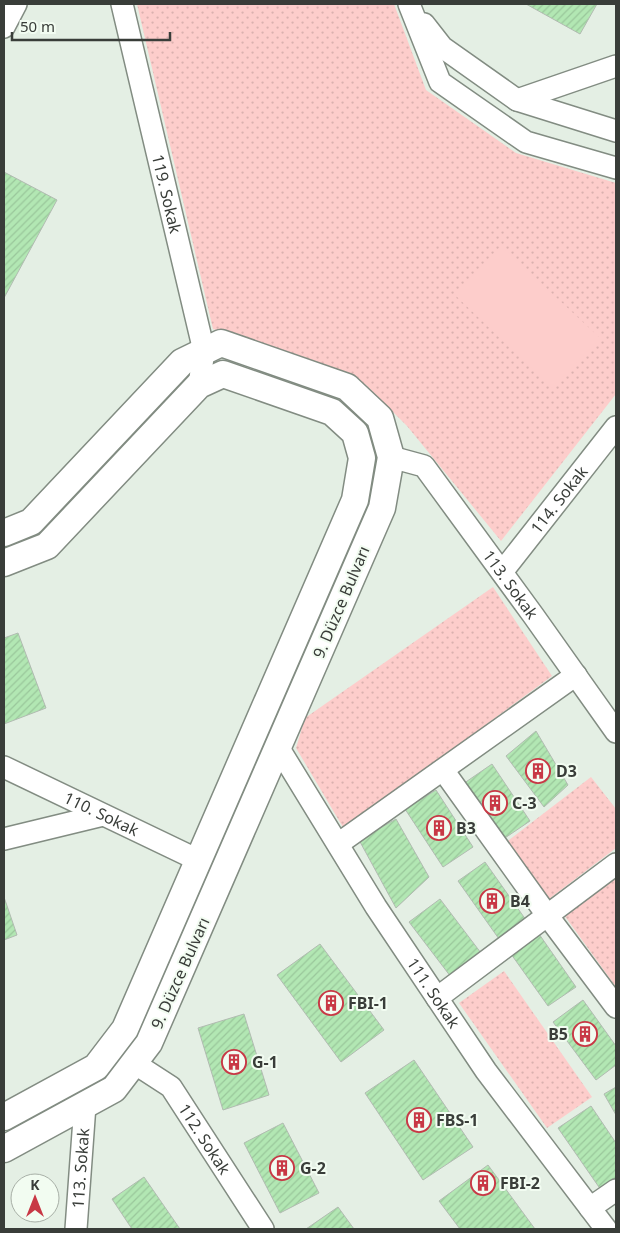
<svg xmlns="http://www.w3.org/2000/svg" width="620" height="1233" font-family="'Noto Sans',sans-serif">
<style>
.grass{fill:url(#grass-dots)}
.garden{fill:#fdcdcb}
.building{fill:url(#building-hatch);stroke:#b1bbb1}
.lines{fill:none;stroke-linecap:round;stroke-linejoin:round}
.minor-casing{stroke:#828c82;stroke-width:24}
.major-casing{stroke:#828c82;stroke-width:29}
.minor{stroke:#fff;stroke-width:21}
.major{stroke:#fff;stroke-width:26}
.labels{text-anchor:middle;stroke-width:4;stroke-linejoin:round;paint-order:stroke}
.street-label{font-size:16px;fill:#393d39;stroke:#f2fcf1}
.poi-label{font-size:16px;font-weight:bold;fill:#393d39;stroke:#f2fcf1;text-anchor:start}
</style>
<defs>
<pattern id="grass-dots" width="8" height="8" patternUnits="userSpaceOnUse" patternTransform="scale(1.25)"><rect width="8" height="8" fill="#fdcdcb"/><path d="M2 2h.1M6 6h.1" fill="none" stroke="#dab1af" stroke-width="1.8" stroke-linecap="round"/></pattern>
<pattern id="building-hatch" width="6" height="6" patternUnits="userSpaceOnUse" patternTransform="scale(1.25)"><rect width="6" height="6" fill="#b2e7b3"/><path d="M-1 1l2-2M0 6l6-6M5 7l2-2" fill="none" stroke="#9ac79b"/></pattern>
</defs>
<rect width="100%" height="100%" fill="#e4efe4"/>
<!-- grass -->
<g class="grass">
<path d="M137,4h257l32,86 90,63 100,30v211l-115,147 -94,-115 -41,-41 -86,-36 -67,-20z"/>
<path d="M493,587l59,89 -208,153 -48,-81 9,-30z"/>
<path d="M591,777l25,32v39l-67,51 -44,-56z"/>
<path d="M616,877v110l-52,-72z"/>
<path d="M504,971l88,126 -45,31 -88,-125z"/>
</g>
<!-- garden -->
<path class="garden" d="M501,246l99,92 -48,50 -98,-94z"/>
<!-- building -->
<g class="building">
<path d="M526,4h71l-17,30z"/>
<path d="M4,172l53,28 -53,98z"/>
<path d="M18,633l28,75 -42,16v-86z"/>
<path d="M536,731l32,54 -24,22 -38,-51z"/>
<path d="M492,764l38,57 -31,21 -39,-56z"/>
<path d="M436,790l37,57 -30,20 -38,-58z"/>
<path d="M396,819l33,58 -33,31 -37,-68z"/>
<path d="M485,862l41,58 -27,19 -41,-58z"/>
<path d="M4,897l13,38 -13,5z"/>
<path d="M440,899l41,54 -30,24 -42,-55z"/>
<path d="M539,934l37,53 -28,19 -37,-52z"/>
<path d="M320,944l64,86 -43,32 -64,-87z"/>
<path d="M583,1000l33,46v19l-20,15 -43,-58z"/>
<path d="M244,1014l25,81 -46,15 -25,-82z"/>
<path d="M414,1060l59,87 -50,33 -58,-87z"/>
<path d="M616,1087v28l-12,-21z"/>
<path d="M591,1106l25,37v36l-15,11 -43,-62z"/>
<path d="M283,1123l36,70 -39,20 -36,-70z"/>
<path d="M488,1165l47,64h-75l-21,-28z"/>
<path d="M144,1177l36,52h-48l-20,-30z"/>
<path d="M338,1207l16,22h-48z"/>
</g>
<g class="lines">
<defs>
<g id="minor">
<path id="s1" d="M122,4l82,347 -5,34"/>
<path d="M409,4l31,78 86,60 90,26"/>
<path d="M424,24l18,23 75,53 99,31"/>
<path d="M4,27l12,-23"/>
<path d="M517,100l99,-34"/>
<path id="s2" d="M391,457l33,9 109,149 83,117"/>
<path id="s3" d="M502,572l114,-145"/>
<path id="s4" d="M278,747l98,160 110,164 120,158"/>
<path id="s5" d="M4,767l194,93"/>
<path d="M443,770l104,145 69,92"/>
<path d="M4,839l99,-24"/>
<path d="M338,844l238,-169"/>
<path d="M437,998l179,-134"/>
<path id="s6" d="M134,1063l37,24 92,142"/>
<path d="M590,1208l26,-18"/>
<path id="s7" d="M76,1229l9,-124"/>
</g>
<g id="major">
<path d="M4,533l27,-11 151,-160 39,-19 126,44 33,31 11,39 -9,51 -233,535 -35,46 -110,60"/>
<path d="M4,563l43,-17 152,-161 24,-11 109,38 23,21 7,25 -7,42 -230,529 -29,38 -92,50"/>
</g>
</defs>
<!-- minor casing -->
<use href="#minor" class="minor-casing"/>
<!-- major casing -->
<use href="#major" class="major-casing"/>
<!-- minor -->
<use href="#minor" class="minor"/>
<!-- major -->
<use href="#major" class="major"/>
</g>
<!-- icons -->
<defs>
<symbol id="building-ring" viewBox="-11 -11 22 22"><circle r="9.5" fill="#f2fcf1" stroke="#c83845" stroke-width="1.5"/><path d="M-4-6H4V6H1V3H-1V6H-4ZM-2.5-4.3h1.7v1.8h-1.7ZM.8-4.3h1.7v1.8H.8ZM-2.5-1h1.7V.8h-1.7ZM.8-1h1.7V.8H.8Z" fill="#c83845"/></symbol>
</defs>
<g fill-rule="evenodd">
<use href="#building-ring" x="524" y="757" width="28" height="28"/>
<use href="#building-ring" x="481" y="789" width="28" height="28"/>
<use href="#building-ring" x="425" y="814" width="28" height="28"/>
<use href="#building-ring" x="478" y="887" width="28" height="28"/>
<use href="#building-ring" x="317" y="989" width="28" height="28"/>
<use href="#building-ring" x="571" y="1020" width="28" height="28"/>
<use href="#building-ring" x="220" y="1048" width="28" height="28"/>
<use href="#building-ring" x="405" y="1106" width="28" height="28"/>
<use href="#building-ring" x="268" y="1154" width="28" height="28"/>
<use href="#building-ring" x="469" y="1169" width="28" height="28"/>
</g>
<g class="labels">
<!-- street labels -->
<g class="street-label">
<text dy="6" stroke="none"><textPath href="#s1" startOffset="195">119. Sokak</textPath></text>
<text dy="6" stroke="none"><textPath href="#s3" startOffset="92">114. Sokak</textPath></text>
<text dy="6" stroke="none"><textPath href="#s2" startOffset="181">113. Sokak</textPath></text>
<text transform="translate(341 602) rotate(-67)" y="6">9. Düzce Bulvarı</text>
<text dy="6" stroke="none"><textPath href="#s5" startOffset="108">110. Sokak</textPath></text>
<text transform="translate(180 973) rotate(-66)" y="6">9. Düzce Bulvarı</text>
<text dy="6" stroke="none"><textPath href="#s4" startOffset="291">111. Sokak</textPath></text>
<text dy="6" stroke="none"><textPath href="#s6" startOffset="106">112. Sokak</textPath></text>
<text dy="6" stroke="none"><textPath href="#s7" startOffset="61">113. Sokak</textPath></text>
</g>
<!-- poi labels -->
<g class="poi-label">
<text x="556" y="777">D3</text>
<text x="512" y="809">C-3</text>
<text x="456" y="834">B3</text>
<text x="510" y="907">B4</text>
<text x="348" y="1009">FBI-1</text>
<text x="568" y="1040" text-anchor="end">B5</text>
<text x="252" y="1068">G-1</text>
<text x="436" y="1126">FBS-1</text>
<text x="300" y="1174">G-2</text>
<text x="500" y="1189">FBI-2</text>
</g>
</g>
<!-- border -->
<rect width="620" height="1233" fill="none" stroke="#393d39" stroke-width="10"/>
<!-- north arrow -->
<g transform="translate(35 1198)"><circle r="24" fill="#f2fcf1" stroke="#a8b0a7"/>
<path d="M0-4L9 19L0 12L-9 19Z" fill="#c83845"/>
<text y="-8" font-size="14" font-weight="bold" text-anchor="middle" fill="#393d39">K</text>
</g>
<!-- scale -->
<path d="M12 32v8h158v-8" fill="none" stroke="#393d39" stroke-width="2.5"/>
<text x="20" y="32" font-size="15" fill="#393d39" stroke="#f2fcf1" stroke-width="4" paint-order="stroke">50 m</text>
</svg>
